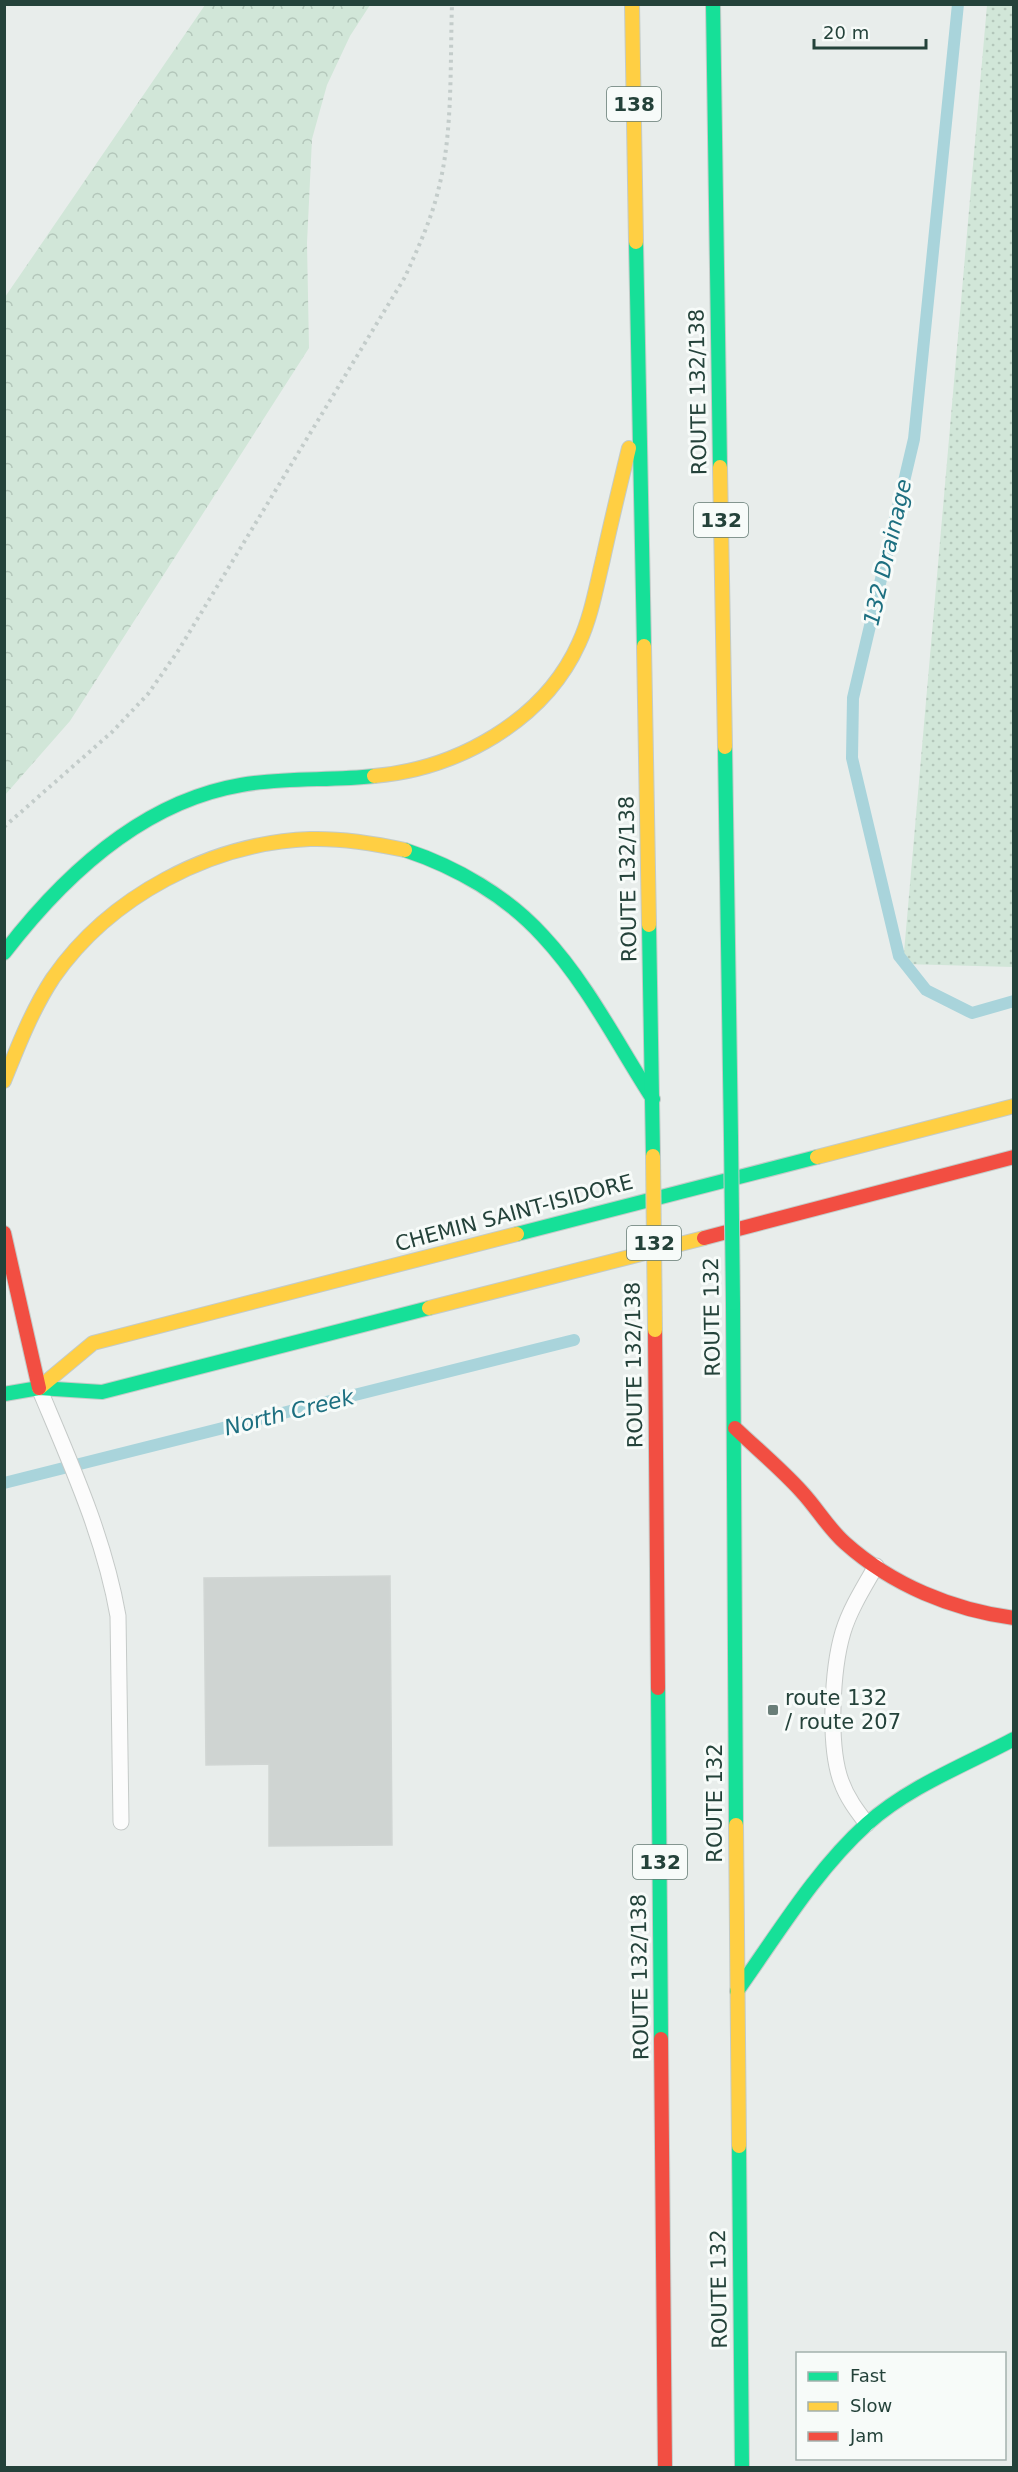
<svg xmlns="http://www.w3.org/2000/svg" width="1018" height="2472" font-family="'DejaVu Sans',sans-serif">
<style>
.grass{fill:url(#grass-dots)}
.forest{fill:url(#forest-crowns)}
.lines{fill:none;stroke-linecap:round;stroke-linejoin:round}
.stream{stroke:#a9d4db;stroke-width:12}
.building{fill:#cfd4d2;stroke:#d1d6d4;stroke-width:1.5}
.lane-casing{stroke:#c5cac8;stroke-width:17}
.fast-casing{stroke:#c3cbc8;stroke-width:16}
.slow-casing{stroke:#c3cbc8;stroke-width:16}
.jam-casing{stroke:#c3cbc8;stroke-width:16}
.path{stroke:#c3ccca;stroke-width:4;stroke-dasharray:3 4.5;stroke-linecap:butt}
.lane{stroke:#fcfcfc;stroke-width:15}
.fast{stroke:#16e098;stroke-width:14}
.slow{stroke:#ffcf43;stroke-width:14}
.jam{stroke:#f24e42;stroke-width:14}
.fast-bridge-casing{stroke:#c3ccc9;stroke-width:16;stroke-linecap:butt}
.slow-bridge-casing{stroke:#c3ccc9;stroke-width:16;stroke-linecap:butt}
.fast-bridge{stroke:#16e098;stroke-width:14}
.slow-bridge{stroke:#ffcf43;stroke-width:14}
.poi-dot{fill:#697e78;stroke:#f7fbf9;stroke-width:2}
.labels{text-anchor:middle;stroke-width:6;stroke-linejoin:round;paint-order:stroke}
.shield{fill:#f7fbf9;stroke:#637a73;stroke-width:1.5}
.shield-label{font-size:20px;font-weight:bold;fill:#24423a}
.street-label{font-size:21px;fill:#24423a;stroke:#f7fbf9}
.poi-label{font-size:21px;fill:#24423a;stroke:#f7fbf9;text-anchor:start}
.water-label{font-size:22px;font-style:italic;fill:#1c6f80;stroke:#f7fbf9}
</style>
<defs>
<pattern id="grass-dots" width="8" height="8" patternUnits="userSpaceOnUse" patternTransform="scale(1.5)"><rect width="8" height="8" fill="#d1e6d8"/><path d="M2 2h.1M6 6h.1" fill="none" stroke="#b3c6ba" stroke-width="1.8" stroke-linecap="round"/></pattern>
<pattern id="forest-crowns" width="20" height="18" patternUnits="userSpaceOnUse" patternTransform="scale(1.5)"><rect width="20" height="18" fill="#d1e6d8"/><path d="M2 6a3 3 0 1 1 6 0M12 15a3 3 0 1 1 6 0" fill="none" stroke="#b3c6ba"/></pattern>
</defs>
<rect width="100%" height="100%" fill="#e8edeb"/>
<!-- grass -->
<path class="grass" d="M987,5h27l-1,962 -110,-3z"/>
<!-- forest -->
<path class="forest" d="M205,5h165l-20,31 -23,49 -15,54 -5,104 2,105 -239,373 -65,74v-498z"/>
<g class="lines">
<!-- stream -->
<g class="stream">
<path d="M958,4l-44,435 -61,259 -1,60 47,198 27,34 46,23 42,-12"/>
<path d="M4,1483l570,-143"/>
</g>
</g>
<!-- building -->
<path class="building" d="M390,1576l2,269 -123,1v-82l-63,1 -2,-187z"/>
<g class="lines">
<defs>
<g id="lane">
<path d="M39,1388c31,74 65,148 79,228l3,206"/>
<path d="M867,1824c-10,-13 -20,-26 -26,-43 -13,-36 -9,-112 2,-149 7,-23 21,-45 33,-66"/>
</g>
<g id="fast">
<path d="M713,4l7,463"/>
<path d="M636,242l8,404"/>
<path d="M725,747l6,391"/>
<path d="M405,850c51,17 102,46 138,86 44,47 75,109 110,163"/>
<path d="M649,925l4,231"/>
<path d="M4,953c59,-77 137,-151 237,-168 44,-8 89,-4 133,-9"/>
<path d="M517,1234l300,-77"/>
<path d="M733,1303l3,522"/>
<path d="M4,1394l35,-6 63,4 327,-84"/>
<path d="M658,1688l3,351"/>
<path d="M737,1991c40,-56 78,-120 130,-167 41,-37 98,-59 147,-85"/>
<path d="M739,2146l3,322"/>
</g>
<g id="slow">
<path d="M632,4l4,238"/>
<path d="M720,467l5,280"/>
<path d="M644,646l5,279"/>
<path d="M374,776c83,-7 170,-55 205,-133 12,-26 17,-55 24,-84 8,-37 17,-74 26,-111"/>
<path d="M4,1081c14,-35 28,-71 49,-103 57,-82 158,-135 257,-139 32,-1 63,4 95,11"/>
<path d="M817,1157l197,-51"/>
<path d="M429,1308l275,-70"/>
<path d="M39,1388l54,-45 424,-109"/>
<path d="M736,1825l3,321"/>
</g>
<g id="jam">
<path d="M4,1233l35,155"/>
<path d="M704,1238l310,-81"/>
<path d="M655,1330l3,358"/>
<path d="M735,1428c22,21 46,41 66,63 16,17 27,37 44,52 47,42 108,67 169,75"/>
<path d="M661,2039l4,429"/>
</g>
</defs>
<!-- lane casing -->
<use href="#lane" class="lane-casing"/>
<!-- fast casing -->
<use href="#fast" class="fast-casing"/>
<!-- slow casing -->
<use href="#slow" class="slow-casing"/>
<!-- jam casing -->
<use href="#jam" class="jam-casing"/>
<!-- path -->
<path class="path" d="M4,827l108,-95 36,-38 30,-43 227,-374c13,-29 27,-59 34,-90 14,-55 11,-125 13,-183"/>
<!-- lane -->
<use href="#lane" class="lane"/>
<!-- fast -->
<use href="#fast" class="fast"/>
<!-- slow -->
<use href="#slow" class="slow"/>
<!-- jam -->
<use href="#jam" class="jam"/>
<defs>
<path id="fast-bridge" d="M731,1138l2,165"/>
<path id="slow-bridge" d="M653,1156l2,174"/>
</defs>
<!-- fast-bridge casing -->
<use href="#fast-bridge" class="fast-bridge-casing"/>
<!-- slow-bridge casing -->
<use href="#slow-bridge" class="slow-bridge-casing"/>
<!-- fast-bridge -->
<use href="#fast-bridge" class="fast-bridge"/>
<!-- slow-bridge -->
<use href="#slow-bridge" class="slow-bridge"/>
</g>
<!-- markers -->
<rect class="poi-dot" x="767" y="1704" width="12" height="12" rx="3"/>
<g class="labels">
<!-- shield labels -->
<g class="shield">
<rect x="607" y="87" width="54" height="34" rx="4.5"/>
<rect x="694" y="503" width="54" height="34" rx="4.5"/>
<rect x="627" y="1226" width="54" height="34" rx="4.5"/>
<rect x="633" y="1845" width="54" height="34" rx="4.5"/>
</g>
<g class="shield-label">
<text x="634" y="111">138</text>
<text x="721" y="527">132</text>
<text x="654" y="1250">132</text>
<text x="660" y="1869">132</text>
</g>
<!-- street labels -->
<g class="street-label">
<text transform="translate(698 392) rotate(-91)" y="7">ROUTE 132/138</text>
<text transform="translate(628 879) rotate(-91)" y="7">ROUTE 132/138</text>
<text transform="translate(514 1213) rotate(-15)" y="7">CHEMIN SAINT-ISIDORE</text>
<text transform="translate(712 1317) rotate(-91)" y="7">ROUTE 132</text>
<text transform="translate(634 1365) rotate(-91)" y="7">ROUTE 132/138</text>
<text transform="translate(715 1803) rotate(-90)" y="7">ROUTE 132</text>
<text transform="translate(640 1977) rotate(-91)" y="7">ROUTE 132/138</text>
<text transform="translate(719 2289) rotate(-91)" y="7">ROUTE 132</text>
</g>
<!-- poi labels -->
<g class="poi-label">
<text x="785" y="1705">route 132<tspan x="785" dy="24">/ route 207</tspan></text>
</g>
<!-- water labels -->
<g class="water-label">
<text transform="translate(887 552) rotate(-77)" y="8">132 Drainage</text>
<text transform="translate(289 1412) rotate(-14)" y="8">North Creek</text>
</g>
</g>
<!-- border -->
<rect width="1018" height="2472" fill="none" stroke="#24423a" stroke-width="12"/>
<!-- legend -->
<rect x="796" y="2352" width="210" height="108" fill="#f7fbf9" stroke="#a3b1ad" stroke-width="1.5"/>
<rect x="808" y="2372" width="30" height="9" fill="#16e098" stroke="#a3b1ad" stroke-width="1.5"/>
<text x="850" y="2382" font-size="18" fill="#24423a">Fast</text>
<rect x="808" y="2402" width="30" height="9" fill="#ffcf43" stroke="#a3b1ad" stroke-width="1.5"/>
<text x="850" y="2412" font-size="18" fill="#24423a">Slow</text>
<rect x="808" y="2432" width="30" height="9" fill="#f24e42" stroke="#a3b1ad" stroke-width="1.5"/>
<text x="850" y="2442" font-size="18" fill="#24423a">Jam</text>
<!-- scale -->
<path d="M814 39v9h112v-9" fill="none" stroke="#24423a" stroke-width="3"/>
<text x="823" y="39" font-size="18" fill="#24423a" stroke="#f7fbf9" stroke-width="4.5" paint-order="stroke">20 m</text>
</svg>
